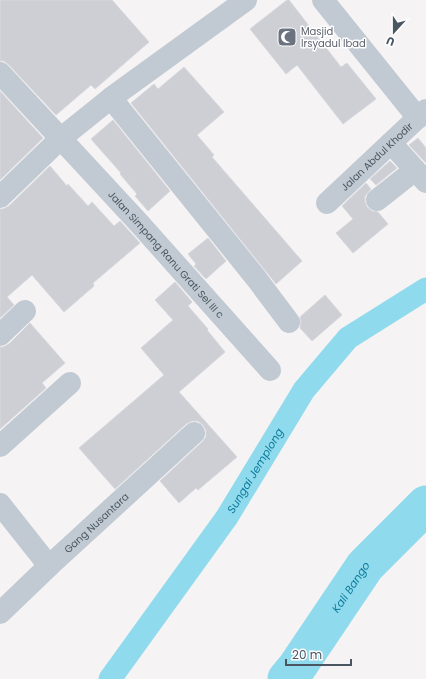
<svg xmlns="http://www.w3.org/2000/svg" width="426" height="679" font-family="Poppins,sans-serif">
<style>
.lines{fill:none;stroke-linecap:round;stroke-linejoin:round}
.canal{stroke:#90daee;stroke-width:23}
.river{stroke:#90daee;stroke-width:39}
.building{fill:#cdcfd5;stroke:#d7d9de}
.minor{stroke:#c1cad2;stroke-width:22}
.labels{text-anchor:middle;stroke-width:3;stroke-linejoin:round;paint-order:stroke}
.worship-label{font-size:10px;fill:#5b616d;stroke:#fff;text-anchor:start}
.street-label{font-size:10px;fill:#4a5661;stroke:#fff}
.water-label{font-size:11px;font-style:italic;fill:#0c7c9b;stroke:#fff}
</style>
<rect width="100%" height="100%" fill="#f5f3f3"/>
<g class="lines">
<!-- canal -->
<path class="canal" id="s1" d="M110,679l117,-162 77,-127 44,-52 78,-49"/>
<!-- river -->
<path class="river" id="s2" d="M287,679l10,-12 68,-101 61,-61"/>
</g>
<!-- building -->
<g class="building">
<path d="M0,0h112l37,42 -54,47 -4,-4 -35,30 -47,-50 -5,-4h-4z"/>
<path d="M287,0h2l52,67 6,-4 29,36 -33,25 -46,-59 -11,9 -36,-45z"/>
<path d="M184,67l40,45 -27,23 17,20 -2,2 90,104 -26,23 -145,-181 23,-19 4,5z"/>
<path d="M0,91l43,47 -43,42z"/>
<path d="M113,120l57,71 -22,20 -13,-15 2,-2 -17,-20 1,-1 -30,-34z"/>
<path d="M418,138l8,10v15l-17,-18z"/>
<path d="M390,161l7,7 -21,17 -6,-6z"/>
<path d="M50,166l17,20 1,-2 20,22 4,-4 22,24 6,-5 20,22 -47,40 1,3 -30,26 -32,-37 -25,22 7,8 -14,13v-109h3l6,-3z"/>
<path d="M366,183l5,6 -6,7v6l2,5 5,4 6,1 10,12 -35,29 -17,-20 17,-14 -11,-13z"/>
<path d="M208,238l18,23 -20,18 -12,-13 2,-2 -8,-10z"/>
<path d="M175,282l17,20 -4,4 20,23 -1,1 18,22 -46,40 58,65 -39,33 -2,-2 -17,15 -19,-22 42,-39 4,-5v-7l-3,-5 -5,-4h-6l-6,3 -71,65 -36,-41 85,-73 -23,-27 32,-28 -18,-20z"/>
<path d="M325,295l17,20 -30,26 -12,-13 1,-7 -1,-4z"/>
<path d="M30,323l35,40 -23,20 4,5 -46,41v-82h3l6,-3z"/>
</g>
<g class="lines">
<!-- minor -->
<g class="minor">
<path d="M323,0l95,118"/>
<path id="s3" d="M0,73l138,149 132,148"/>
<path d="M111,98l145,180 33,44"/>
<path d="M391,143l35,39"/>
<path d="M0,197l60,-58 51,-41 135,-98"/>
<path d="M377,200l38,-30"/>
<path id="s4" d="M327,203l99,-93"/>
<path d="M0,335l25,-24"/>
<path d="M0,446l70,-63"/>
<path d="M0,504l49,62"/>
<path id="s5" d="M0,613l49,-47 145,-133"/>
</g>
</g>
<!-- icons -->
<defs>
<symbol id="mosque-square" viewBox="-11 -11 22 22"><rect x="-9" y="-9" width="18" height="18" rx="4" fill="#6b7280" stroke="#fff"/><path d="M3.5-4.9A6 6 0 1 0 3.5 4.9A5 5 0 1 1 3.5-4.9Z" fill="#fff"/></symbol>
</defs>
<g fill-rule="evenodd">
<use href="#mosque-square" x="276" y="26" width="22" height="22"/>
</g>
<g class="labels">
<!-- worship labels -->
<g class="worship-label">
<text x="301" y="35">Masjid<tspan x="301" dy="12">Irsyadul Ibad</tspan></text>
</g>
<!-- street labels -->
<g class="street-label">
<text dy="4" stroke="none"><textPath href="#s4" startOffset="68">Jalan Abdul Khodir</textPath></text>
<text dy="4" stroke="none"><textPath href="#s3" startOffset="246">Jalan Simpang Ranu Grati Sel III c</textPath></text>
<text dy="4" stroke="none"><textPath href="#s5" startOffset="132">Gang Nusantara</textPath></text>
</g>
<!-- water labels -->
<g class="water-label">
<text dy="4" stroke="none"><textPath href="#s1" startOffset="254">Sungai Jemplong</textPath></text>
<text dy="4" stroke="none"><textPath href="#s2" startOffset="112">Kali Bango</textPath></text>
</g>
</g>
<!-- north arrow -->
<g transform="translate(394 32) rotate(201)" stroke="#ffffff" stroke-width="3" paint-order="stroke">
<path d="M0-3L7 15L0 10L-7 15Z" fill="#4a5661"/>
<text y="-6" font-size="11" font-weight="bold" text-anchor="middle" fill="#4a5661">U</text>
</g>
<!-- scale -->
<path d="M286 659v6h65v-6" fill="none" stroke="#4a5661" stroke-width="2"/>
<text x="292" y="659" font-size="12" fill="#4a5661" stroke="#ffffff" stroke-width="3" paint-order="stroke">20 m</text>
</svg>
